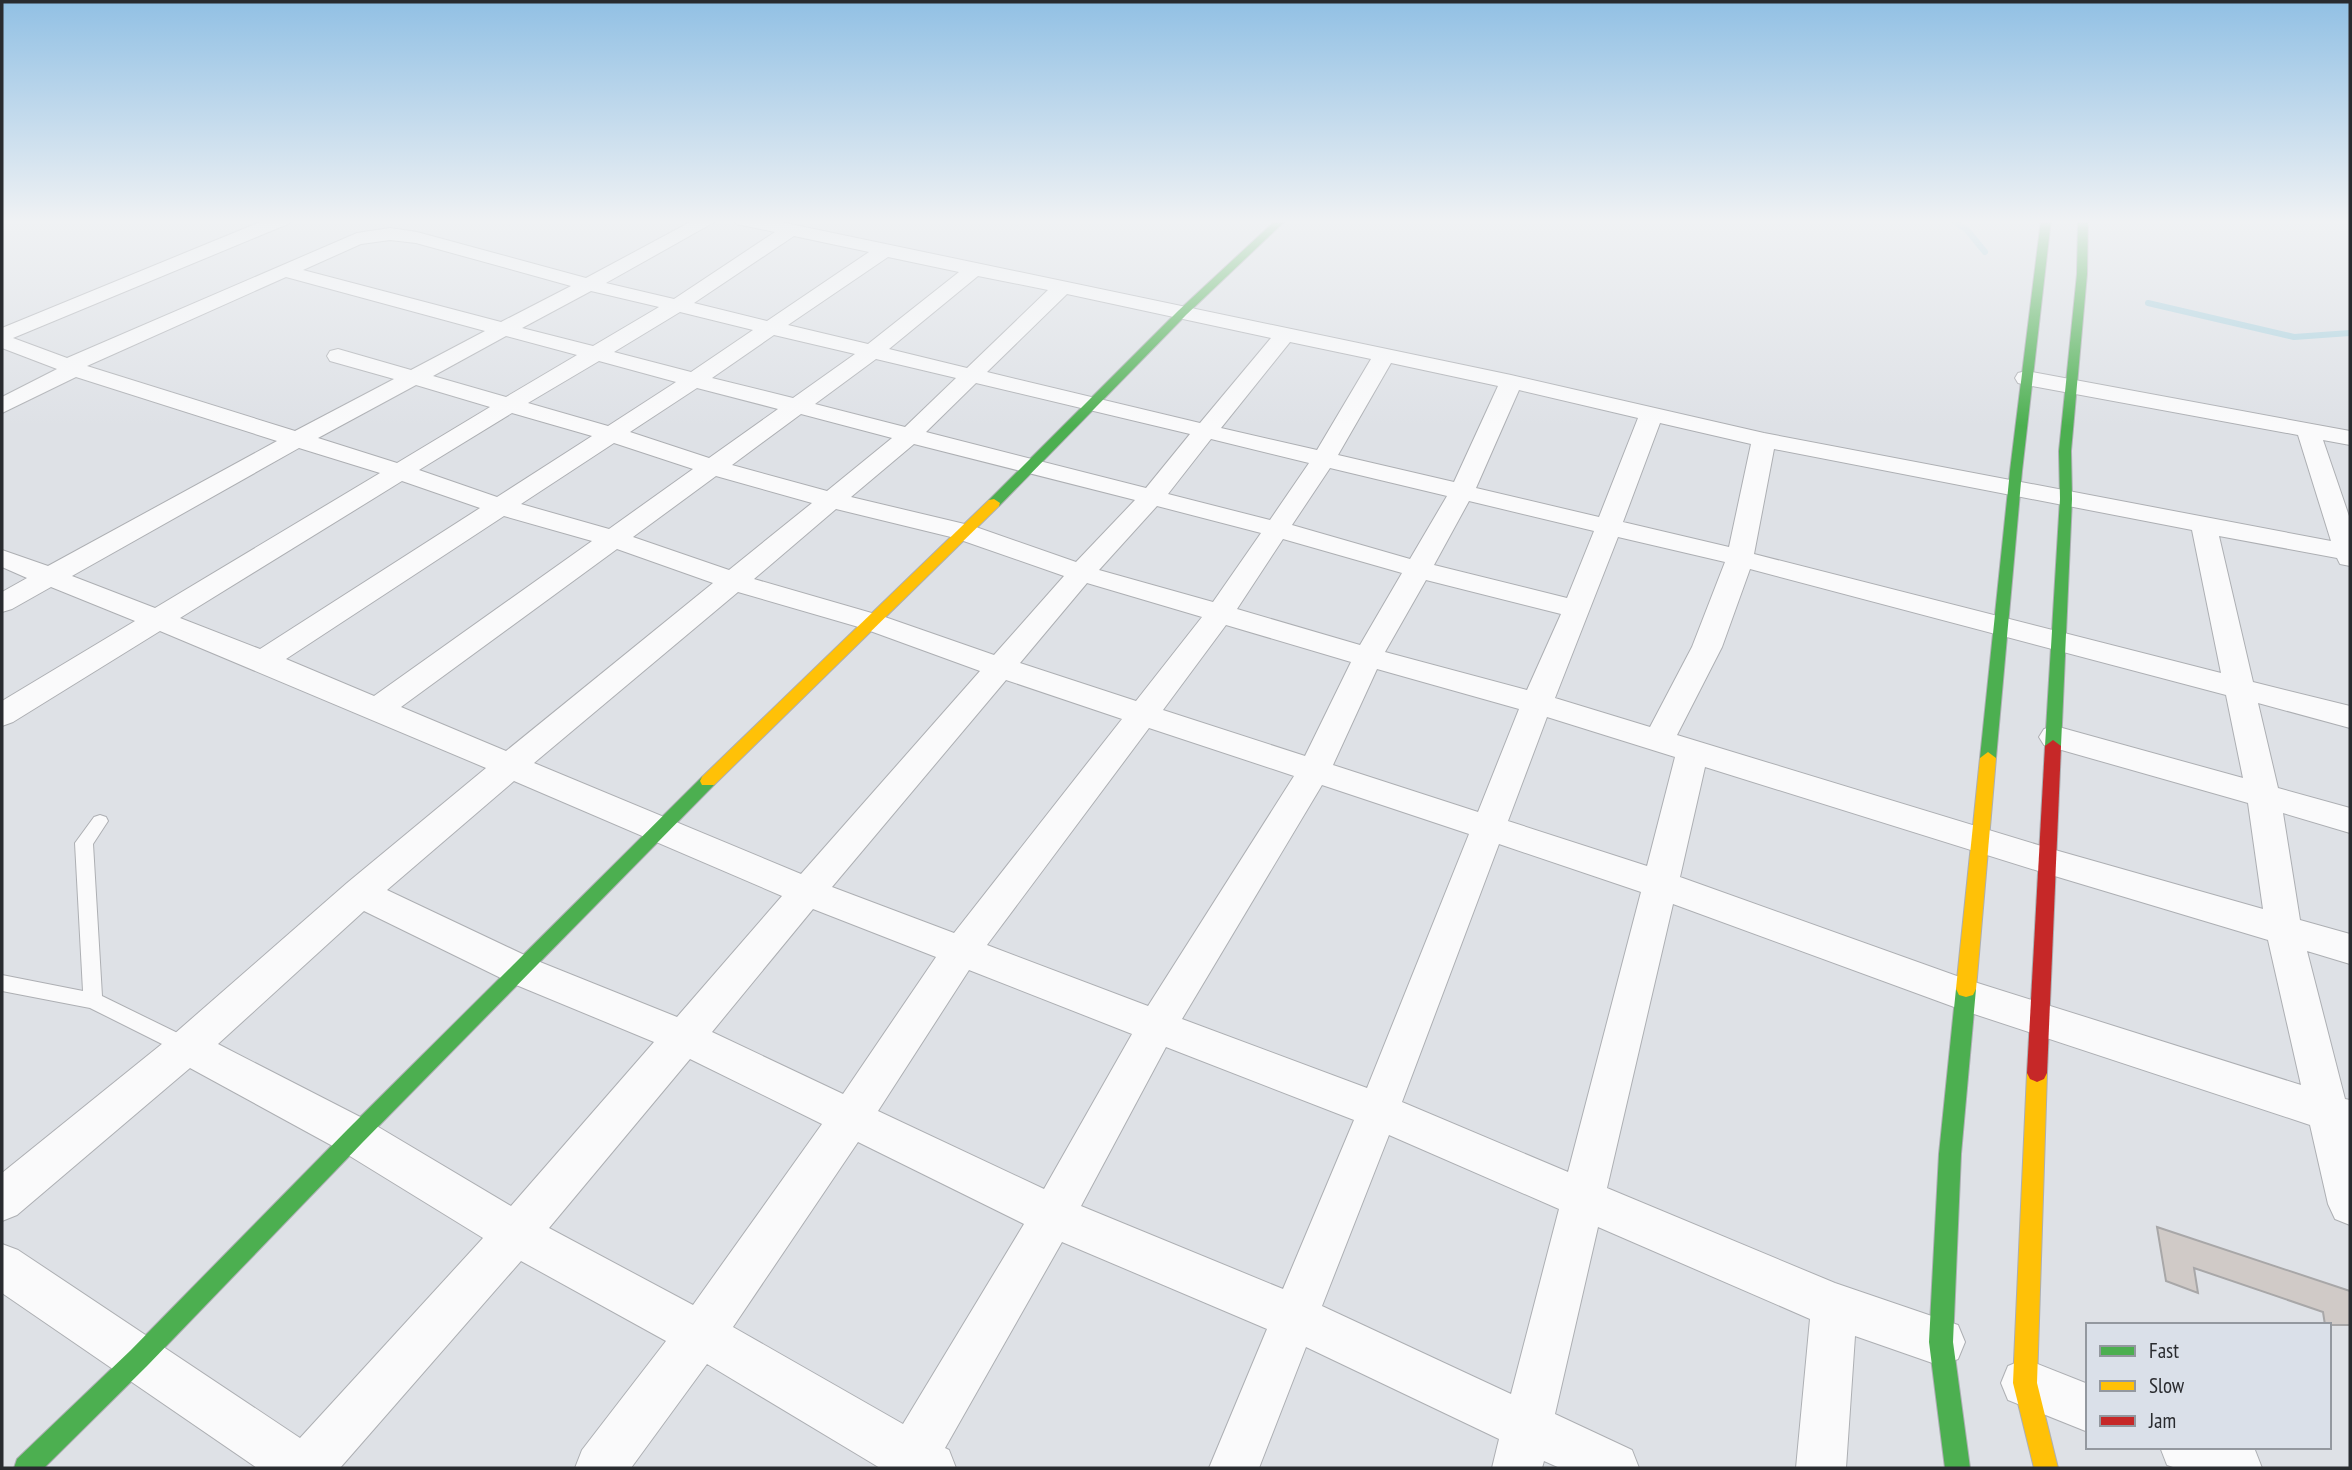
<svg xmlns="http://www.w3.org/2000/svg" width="2352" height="1470" font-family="'PT Sans Narrow',sans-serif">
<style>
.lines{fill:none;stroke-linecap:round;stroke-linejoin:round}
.stream{stroke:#aed3df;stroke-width:6}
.building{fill:#d0cac7;stroke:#a8a7a8;stroke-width:2}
.lane-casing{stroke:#adafb3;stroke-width:2}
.street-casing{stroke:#adafb3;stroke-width:2}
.fast-casing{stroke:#adafb3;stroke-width:2}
.slow-casing{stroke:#adafb3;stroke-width:2}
.jam-casing{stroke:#adafb3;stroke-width:2}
.lane{fill:#fafafb;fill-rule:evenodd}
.street{fill:#fafafb;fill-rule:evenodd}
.fast{fill:#4caf50;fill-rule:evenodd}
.slow{fill:#ffc107;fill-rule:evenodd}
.jam{fill:#c62828;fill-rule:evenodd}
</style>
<rect width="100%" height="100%" fill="#dee1e6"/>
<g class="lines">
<!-- stream -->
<g class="stream">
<path d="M1952,220l15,10 18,22"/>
<path d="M2148,303l146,34 56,-4"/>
</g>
</g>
<!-- building -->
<path class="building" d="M2157,1227l193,64v34h-25l-2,-13 -129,-44 4,25 -32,-12z"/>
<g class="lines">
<defs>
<path id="lane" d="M100,815l6,2 2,4 -15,23 9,152 92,45 3,6 -3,6 -7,3 -7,-3 -90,-45 -88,-17v-16l81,16 -8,-148 19,-26z"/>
<g id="street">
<path d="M265,220h26l-3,4 -275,114 54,20 290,-125 33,-5 27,4 169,46 108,-58h24l-112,63 68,16 101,-67 -39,-8 -3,-4h38l740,155 253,58 567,108 -33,-106 -272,-50 -8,-2 -3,-5 3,-5 8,-2 324,60v14l-27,-5 27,79v47l-10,-2 -3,-6 -118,-22 34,146 97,24v22l-92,-25 20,85 72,20v25l-67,-20 17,107 50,14v30l-43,-13 38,148 5,1v125l-15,-6 -7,-15 -18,-79 -345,-114 -292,-107 -66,284 228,95 123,42 7,17 -7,17 -17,7 -86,-30 -9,132h-50l14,-149 -212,-92 -43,187 77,36 7,18h-79l-16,-7 -2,7h-50l7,-29 -193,-92 -47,121h-50l58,-139 -205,-87 -117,206 4,2 7,18h-76l-173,-104 -76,104h-56l7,-18 84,-109 -145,-80 -181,207h-83l-255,-175v-49l16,6 282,188 183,-200 -143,-88 -150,-82 -173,147 -15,6v-48l171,-138 174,-152 139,-115 -326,-137 -147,91 -11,4v-25l133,-80 -84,-34 -39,22 -10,3v-20l25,-14 -25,-11v-17l46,16 229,-125 -201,-64 -74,36v-16l55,-28 -55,-21v-20zM794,236l75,16 -102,69 -73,-18zM390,240l26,3 155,43 -70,36 -198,-52 58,-26zM888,257l71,15 -91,72 -80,-19zM978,276l70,14 -81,78 -78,-19zM286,277l199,54 -74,39 -73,-21 -8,2 -3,5 3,5 64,18 -99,52 -208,-65zM591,291l68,16 -66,39 -71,-18zM1067,294l204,44 -71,85 -213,-51zM680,312l73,18 -62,42 -77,-20zM774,335l81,19 -62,44 -81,-20zM506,336l71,19 -71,42 -73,-21zM1290,342l81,17 -54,91 -96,-22zM876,359l80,19 -51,49 -90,-23zM599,361l77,21 -68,44 -80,-23zM1391,363l107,23 -44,96 -116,-27zM976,383l214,51 -44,54 -220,-56zM416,385l74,22 -93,56 -79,-25zM697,388l81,21 -69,49 -79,-26zM1519,390l119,28 -39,99 -123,-29zM512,413l80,23 -95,61 -78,-27zM801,414l91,24 -65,53 -95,-26zM1660,423l91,21 -22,103 -106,-25zM1211,439l98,24 -39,57 -102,-26zM614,443l79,26 -84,60 -88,-25zM914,444l221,56 -59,62 -103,-36 -122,-29zM299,448l81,25 -225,135 -83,-32zM1774,449l418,81 29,143 -467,-119zM1330,468l117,28 -37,63 -118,-34zM716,476l96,27 -83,67 -96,-33zM402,481l78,27 -220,141 -80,-31zM1469,501l125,30 -27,67 -133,-33zM1157,506l104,27 -48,69 -114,-32zM836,509l119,29 109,38 -70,79 -112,-39 -128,-37zM504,516l88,25 -218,155 -88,-37zM1618,537l107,25 -33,85 -42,80 -95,-29zM1283,539l119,34 -42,72 -123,-36zM617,549l96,34 -207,168 -105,-44zM1750,569l476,126 17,83 -188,-52 -11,3 -5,8 5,8 204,58 15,106 -215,-61 -371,-113 45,-88zM1426,580l135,34 -34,76 -142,-38zM1087,583l115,34 -66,84 -116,-38zM738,592l124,36 118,43 -179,203 -267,-111zM1226,625l125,37 -46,94 -142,-46zM1377,669l142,40 -41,103 -145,-47zM1006,680l116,39 -168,214 -122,-46zM1547,717l128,40 -28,109 -139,-45zM1149,728l145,48 -146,230 -161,-61zM1705,767l343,107 220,66 33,145 -333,-105 -288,-103zM514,781l268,115 -105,121 -142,-57 -148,-70zM1322,785l147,49 -102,254 -185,-69zM1499,844l142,48 -73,280 -166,-70zM813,909l123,48 -93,137 -131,-62zM364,911l145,71 145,60 -143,164 -141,-84 -152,-78zM969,970l163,64 -88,155 -166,-78zM1166,1047l188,73 -71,169 -202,-83zM690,1059l132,65 -129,181 -144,-77zM1389,1135l170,74 -48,185 -189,-88zM858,1142l166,82 -121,200 -170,-97z"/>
<path d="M2025,1359l63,25v48l-80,-32 -7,-17 7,-17z"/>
<path d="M2160,1447h88l7,3 7,18h-86l-9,-3z"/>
</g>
<g id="fast">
<path d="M1276,220h10l-100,95 -187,191h-10v-6l189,-189z"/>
<path d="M2041,220h10l-29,251 -26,287 -8,6 -8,-6 30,-287z"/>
<path d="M2078,220h10l-1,54 -16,177 1,48 -11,247 -8,6 -8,-6 15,-247 -1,-48 18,-177z"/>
<path d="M708,775l6,2 2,4 -2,4 -352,358 -215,223 -103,102h-30l3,-9 114,-109 217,-221 354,-352z"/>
<path d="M1966,981l7,2 3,6 -15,165 -8,188 17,126h-25l-16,-126 10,-188 17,-165 3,-6z"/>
</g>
<g id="slow">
<path d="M994,499l6,4 -1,3 -285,279h-12l-2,-4 2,-4 287,-277z"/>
<path d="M1988,752l8,6 -20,231 -3,6 -7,2 -7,-2 -3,-6 24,-231z"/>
<path d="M2037,1064l7,3 3,6 -10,310 21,85h-24l-21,-85 14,-310 3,-6z"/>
</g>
<path id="jam" d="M2053,740l8,6 -14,327 -3,6 -7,3 -7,-3 -3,-6 18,-327z"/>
</defs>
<!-- lane casing -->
<use href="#lane" class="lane-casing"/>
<!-- street casing -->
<use href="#street" class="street-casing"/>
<!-- fast casing -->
<use href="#fast" class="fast-casing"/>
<!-- slow casing -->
<use href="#slow" class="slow-casing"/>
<!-- jam casing -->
<use href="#jam" class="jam-casing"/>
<!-- lane -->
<use href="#lane" class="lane"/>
<!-- street -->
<use href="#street" class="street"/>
<!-- fast -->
<use href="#fast" class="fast"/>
<!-- slow -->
<use href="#slow" class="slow"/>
<!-- jam -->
<use href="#jam" class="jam"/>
</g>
<!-- sky -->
<linearGradient id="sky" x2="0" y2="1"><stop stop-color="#91c0e4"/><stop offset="0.52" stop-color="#f0f2f4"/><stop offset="1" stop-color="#f0f2f4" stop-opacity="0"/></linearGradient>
<rect width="2352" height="426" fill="url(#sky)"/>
<!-- border -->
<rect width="2352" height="1470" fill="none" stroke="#292b2f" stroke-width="7"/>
<!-- legend -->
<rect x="2086" y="1323" width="245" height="126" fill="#dae0e9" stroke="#93989f" stroke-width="2"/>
<rect x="2100" y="1346" width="35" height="10" fill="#4caf50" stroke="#93989f" stroke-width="2"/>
<text x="2149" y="1358" font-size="21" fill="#292b2f">Fast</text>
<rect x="2100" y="1381" width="35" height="10" fill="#ffc107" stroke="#93989f" stroke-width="2"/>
<text x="2149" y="1393" font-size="21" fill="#292b2f">Slow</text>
<rect x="2100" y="1416" width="35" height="10" fill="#c62828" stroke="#93989f" stroke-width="2"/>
<text x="2149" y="1428" font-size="21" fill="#292b2f">Jam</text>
</svg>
